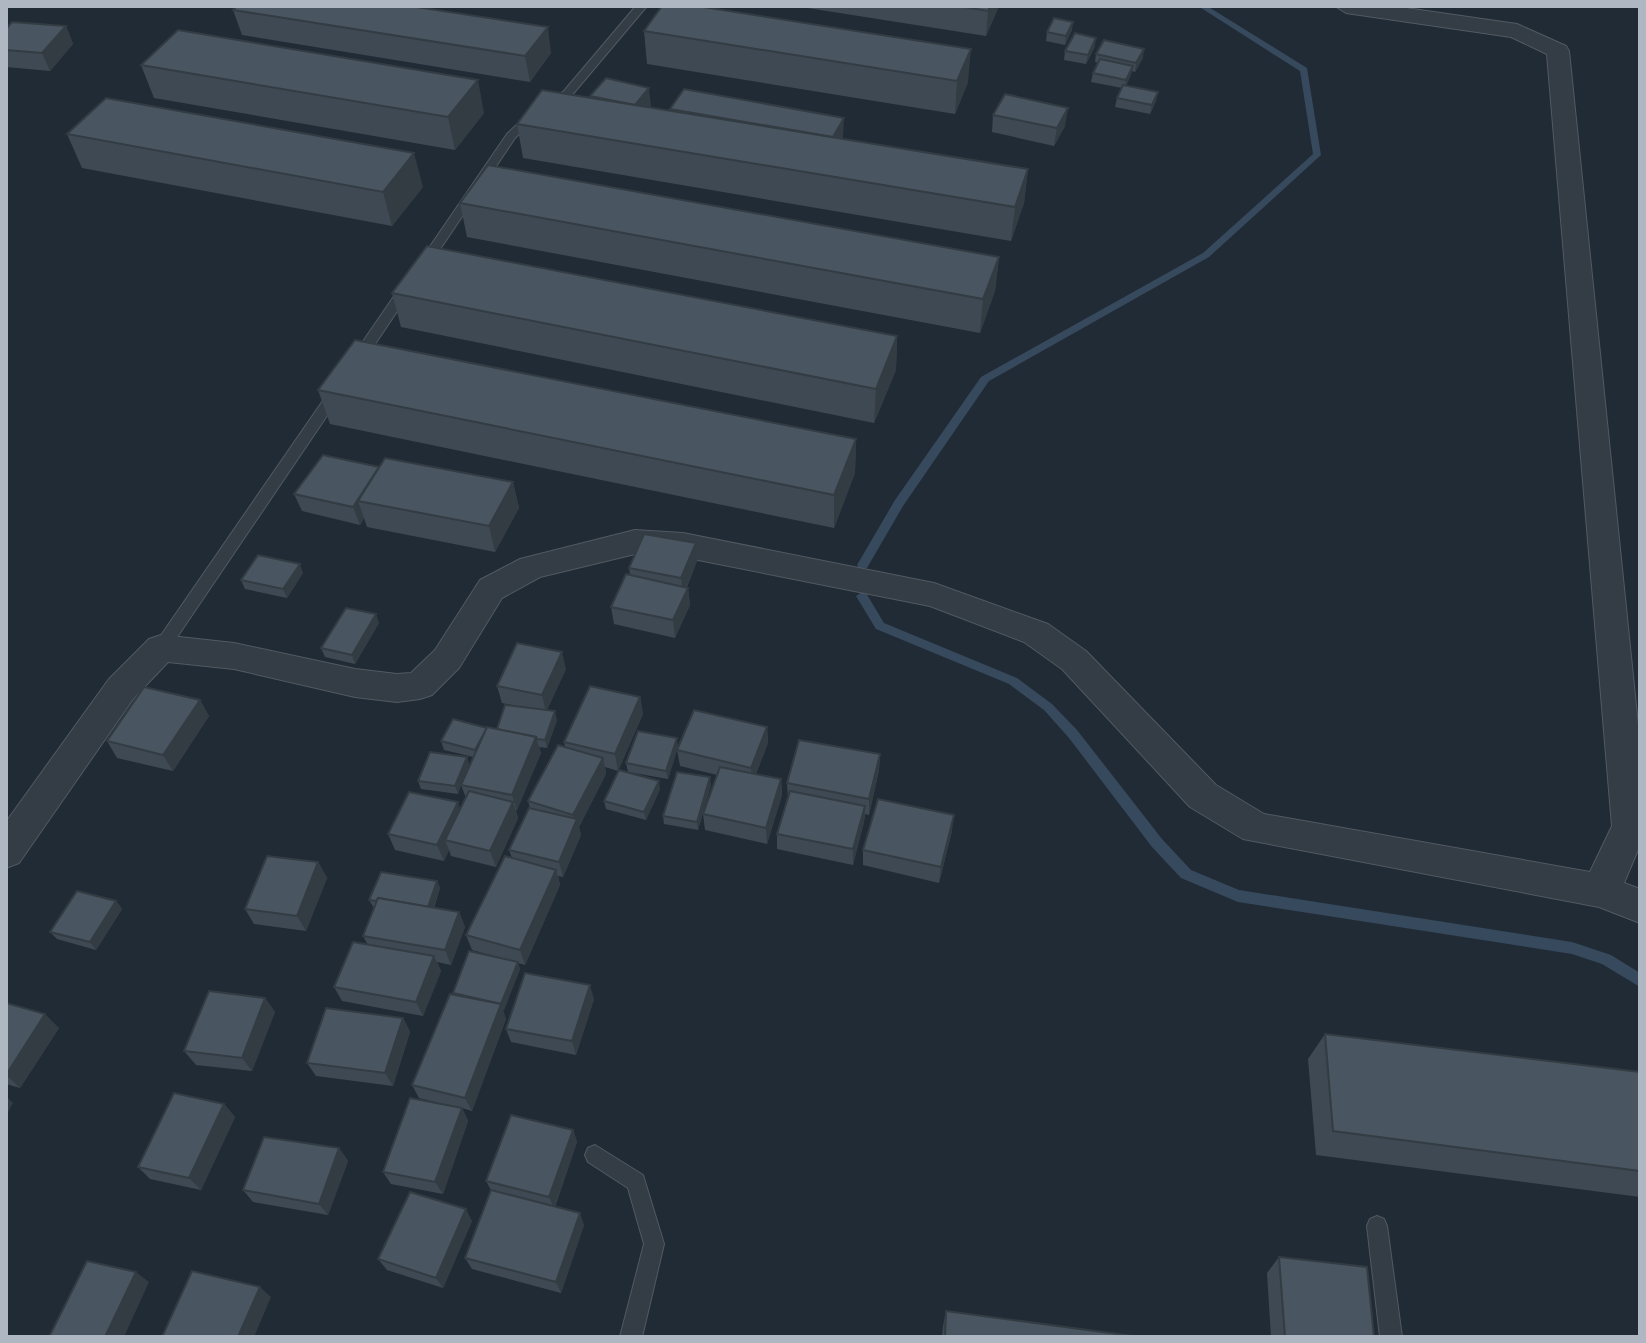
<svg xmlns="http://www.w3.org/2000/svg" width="1646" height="1343" font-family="Figtree,sans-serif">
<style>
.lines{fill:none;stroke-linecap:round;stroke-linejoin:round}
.stream{fill:#37495d;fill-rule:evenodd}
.lane-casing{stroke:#515a63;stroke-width:2}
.street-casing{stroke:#515a63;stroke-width:2}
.lane{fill:#343c45;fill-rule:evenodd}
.street{fill:#343c45;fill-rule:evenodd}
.wall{fill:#3f4953}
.shaded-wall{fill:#333c43}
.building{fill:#495560;stroke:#333c43;stroke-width:2}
</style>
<rect width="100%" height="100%" fill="#212b35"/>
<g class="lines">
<!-- stream -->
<g class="stream">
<path d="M1198,6h9l100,62 14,87 -112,102 -220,124 -86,125 -36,62h-8l-2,-3 38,-65 86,-123 222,-124 110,-99 -13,-83z"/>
<path d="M862,592l4,1 18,30 133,55 35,26 25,26 85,109 29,31 48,20 333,52 39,13 29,18v14l-38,-23 -30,-10 -334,-52 -57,-24 -29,-31 -83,-109 -25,-28 -35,-26 -133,-55 -20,-33z"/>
</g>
<defs>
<g id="lane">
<path d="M636,6h11l-75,89 -38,25 -19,18 -87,129h-8l-2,-3 89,-130 19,-18 38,-25z"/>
<path d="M406,285l6,4 -49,73h-10v-6l48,-70z"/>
<path d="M336,387l7,5 -2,3 -174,257h-12l-2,-4 2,-4 176,-255z"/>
<path d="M595,1145l48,30 21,69 -22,93h-22l24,-93 -16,-56 -40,-26 -3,-7 3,-7z"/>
<path d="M1377,1216l7,3 3,7 15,111h-22l-13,-111 3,-7z"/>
</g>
<path id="street" d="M1335,6h57l125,18 49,22 3,5 71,693v101l-16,38 16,6v34l-41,-16 -356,-68 -53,-32 -128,-138 -38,-27 -94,-36 -247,-49 -48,-3 -95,23 -38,21 -43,70 -27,27 -12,4 -23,3 -42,-5 -121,-28 -66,-7 -35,37 -114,164 -13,5v-46l103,-143 40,-40 12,-4 73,8 121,26 42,5 14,-1 24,-23 45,-70 40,-21 115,-29 48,3 251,50 114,41 38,27 130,134 48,29 326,58 22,-46 -65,-772 -36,-17 -165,-24z"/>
</defs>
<!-- lane casing -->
<use href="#lane" class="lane-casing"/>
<!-- street casing -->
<use href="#street" class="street-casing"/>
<!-- lane -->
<use href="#lane" class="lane"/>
<!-- street -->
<use href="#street" class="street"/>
</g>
<!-- wall -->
<g class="wall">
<path d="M795,6h204l-13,30z"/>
<path d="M233,10l318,43 -21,29 -288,-47z"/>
<path d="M66,26l7,18 -23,27 -44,-4v-38z"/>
<path d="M1072,30l-7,15 -19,-4 1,-9z"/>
<path d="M644,31l324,51 -13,32 -308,-50z"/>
<path d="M1095,46l-9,18 -22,-4 1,-9z"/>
<path d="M1096,54l47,4 -8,14 -3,-1 -6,15 30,15 -6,13 -35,-7 2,-9 5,-10 -31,-6 2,-9 5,-10 -3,-1z"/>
<path d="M141,65l343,48 -29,37 -301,-52z"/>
<path d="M590,96l61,10 -2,2 21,3v-2l173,27 -1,3 186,30 -4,34 -13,38 -488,-83 -6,-34 73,-26z"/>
<path d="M993,115l72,11 -11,20 -62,-14z"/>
<path d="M67,134l356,53 -31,39 -310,-58z"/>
<path d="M460,203l539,54 -4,34 -15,42 -513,-96z"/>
<path d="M392,293l505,43 -1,34 -22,53 -473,-96z"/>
<path d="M318,390l538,49 -1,34 -21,55 -504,-104z"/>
<path d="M379,467l134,15 6,26 -24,44 -128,-25 -3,-9 -4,7 -58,-14 -8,-17z"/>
<path d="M696,543l1,18 -10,26 1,1 2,17 -15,33 -61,-14 -3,-17 19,-32 -1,-7z"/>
<path d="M303,573l-16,25 -42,-9 -4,-9z"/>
<path d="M379,623l-24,41 -30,-7 -4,-9z"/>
<path d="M566,669l-19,41 10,10 -10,28 -8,-1 2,6 -25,58 2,7 -22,49 -45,-11 -2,-6 -5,11 -49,-11 -7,-16 72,-24 6,-12 -5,-13 -3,9 -37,-5 -3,-8 49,-24 2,8 -4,11 8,-19 -29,-7 -3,-9 46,-13 10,1 29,-21 -24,-5 -5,-17z"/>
<path d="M640,697l3,17 -25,57 -13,-4 1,7 -27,53 2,8 -18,42 -5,-1 2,9 -35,80 -7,-2 2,6 -17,42 3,8 -34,92 -10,-3 6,13 -25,73 -52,-10 -8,-12 72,-65 -36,-9 -7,-13 42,-90 -1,-2 45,-36 -26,-7 -6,-15 46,-77 -3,-8 21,-42 -2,-7 37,-55 -1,-4z"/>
<path d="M200,700l9,16 -36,55 -56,-13 -10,-17z"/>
<path d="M767,727l1,16 -12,31 25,5 1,16 -15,49 -62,-14 -2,-16 14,-39 -37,-9 -3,-16 -9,29 -40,-7 -2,-9 52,-16z"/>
<path d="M880,754l-1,16 -10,45 -4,-1 -1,8 -11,43 -76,-16v-15l11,-36 -1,-15z"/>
<path d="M711,785l-13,45 -34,-6 -1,-8z"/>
<path d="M660,789l-14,31 -40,-11 -2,-8z"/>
<path d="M952,831l-13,52 -76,-18v-15z"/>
<path d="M318,862l9,16 -21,53 -52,-7 -9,-15z"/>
<path d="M437,881l3,7 -6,20 25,4 6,15 -14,38 -14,-3 4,9 -18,45 -81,-15 -8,-14 34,-42 -5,-9 11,-28 -5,-8z"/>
<path d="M116,901l6,8 -26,41 -39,-11 -7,-7z"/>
<path d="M265,998l10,14 -23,59 -56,-6 -12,-14z"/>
<path d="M594,999l-18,56 -65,-13 -5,-13z"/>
<path d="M6,1003l53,25 -39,60 -14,-4z"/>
<path d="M403,1018l7,14 -17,54 -77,-10 -9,-13z"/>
<path d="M1325,1034l315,38v125l-324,-42 -8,-96z"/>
<path d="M224,1104l11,13 -34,73 -51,-11 -12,-12z"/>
<path d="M573,1130l4,12 -22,65 29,18 -23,68 -89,-24 -7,-11 26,-68 -5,-9z"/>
<path d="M339,1148l9,13 -20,54 -75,-13 -10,-12z"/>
<path d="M472,1221l-29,67 -56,-18 -9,-11z"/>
<path d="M1279,1257l95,80h-103l-4,-64z"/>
<path d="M946,1311l194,26h-198l1,-11z"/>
</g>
<!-- shaded-wall -->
<g class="shaded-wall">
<path d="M990,6h9l-1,2 -12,28 2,-25z"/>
<path d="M1073,22l-1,8 -7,15 1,-9z"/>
<path d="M66,26l7,18 -23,27 -8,-18z"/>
<path d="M548,27l3,26 -21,29 -5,-26z"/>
<path d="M1096,38l-1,8 -9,18 2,-9z"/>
<path d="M971,49l-3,33 -13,32 2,-33z"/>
<path d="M1144,49l-1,9 -8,14 1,-9z"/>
<path d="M1133,66l-2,9 -6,14 1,-9z"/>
<path d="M478,80l6,33 -29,37 -7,-33z"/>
<path d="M649,88l2,18 -15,18 -2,-18z"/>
<path d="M1158,92l-2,9 -6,13 2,-9z"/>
<path d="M1068,108l-3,18 -11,20 3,-18z"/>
<path d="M844,118l-1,18 -11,21v-18z"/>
<path d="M414,153l9,34 -31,39 -9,-34z"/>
<path d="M1028,169l-4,34 -13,38 4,-34z"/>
<path d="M999,257l-4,34 -15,42 3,-34z"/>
<path d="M897,336l-1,34 -22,53 2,-34z"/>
<path d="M856,439l-1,34 -21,55v-33z"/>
<path d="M380,467l-22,34 6,17 -4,7 -7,-18z"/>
<path d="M513,482l6,26 -24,44 -6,-26z"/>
<path d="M696,543l1,18 -14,34 -2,-17z"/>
<path d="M300,564l3,9 -16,25 -4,-9z"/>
<path d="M688,588l2,17 -15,33 -2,-18z"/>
<path d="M376,614l3,9 -24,41 -3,-9z"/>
<path d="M562,652l4,17 -20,43 -4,-17z"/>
<path d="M640,697l3,17 -25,57 -3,-17z"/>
<path d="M200,700l9,16 -36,55 -10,-16z"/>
<path d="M555,711l2,9 -10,28 -2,-8z"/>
<path d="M767,727l1,16 -16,41 -1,-16z"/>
<path d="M536,737l5,16 -24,58 -5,-16z"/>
<path d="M677,738l1,9 -10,32 -2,-8z"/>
<path d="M880,754l-1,16 -10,45v-16z"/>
<path d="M467,757l2,8 -11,29 -3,-8z"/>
<path d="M603,758l3,16 -27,53 2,8 -18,42 -4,-15 16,-39 -2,-8z"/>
<path d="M710,777l1,8 -13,45 -1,-8z"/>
<path d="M781,779l1,16 -15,49 -1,-16z"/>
<path d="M659,781l1,8 -14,31 -2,-8z"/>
<path d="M458,802l5,16 -18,22 4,10 -5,11 -7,-16z"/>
<path d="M513,802l5,16 -22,49 -6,-16z"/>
<path d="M865,806l-1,16 -11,43v-16z"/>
<path d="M954,815l-2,16 -13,52 2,-16z"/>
<path d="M318,862l9,16 -21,53 -9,-15z"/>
<path d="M556,870l4,15 -35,80 -5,-15z"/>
<path d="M437,881l3,7 -10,29 -3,-8z"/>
<path d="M116,901l6,8 -26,41 -6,-8z"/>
<path d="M459,912l6,15 -14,38 -6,-15z"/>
<path d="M434,956l7,15 -18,45 -7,-14z"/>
<path d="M518,962l2,7 -16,42 -3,-7z"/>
<path d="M590,985l4,14 -18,56 -4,-14z"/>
<path d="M265,998l10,14 -23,59 -10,-13z"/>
<path d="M501,1004l5,15 -34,92 -7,-13z"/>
<path d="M45,1014l14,14 -39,60 -14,-13z"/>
<path d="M403,1018l7,14 -17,54 -8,-13z"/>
<path d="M6,1096l7,7 -7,13z"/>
<path d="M224,1104l11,13 -34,73 -12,-12z"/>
<path d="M462,1108l6,13 -25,73 -8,-12z"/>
<path d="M573,1130l4,12 -23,66 -5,-11z"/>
<path d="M339,1148l9,13 -20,54 -9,-11z"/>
<path d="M466,1209l6,12 -29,67 -7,-10z"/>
<path d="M580,1213l4,12 -23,68 -5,-11z"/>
<path d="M136,1272l13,10 -25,55h-19z"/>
<path d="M260,1287l11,10 -17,40h-16z"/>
</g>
<!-- building -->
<g class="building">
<path d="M237,6h173l138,21 -23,29 -292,-46z"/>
<path d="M662,6h35l274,43 -14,32 -313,-50z"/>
<path d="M959,6h31l-2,5z"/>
<path d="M1054,18l19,4 -7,14 -19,-4z"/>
<path d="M12,22l54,4 -24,27 -36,-3v-21z"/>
<path d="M178,30l300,50 -30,37 -307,-52z"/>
<path d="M1075,33l21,5 -8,17 -23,-4z"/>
<path d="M1104,40l40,9 -8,14 -40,-9z"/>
<path d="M1100,59l33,7 -7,14 -33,-7z"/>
<path d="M606,78l43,10 -14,17 -45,-9z"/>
<path d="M1123,85l35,7 -6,13 -35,-7z"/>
<path d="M684,89l160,29 -11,19 -163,-28z"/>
<path d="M542,90l486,79 -13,38 -498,-83z"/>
<path d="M1005,94l63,14 -11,20 -64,-13z"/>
<path d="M106,98l308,55 -31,39 -316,-58z"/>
<path d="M488,165l511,92 -16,42 -523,-96z"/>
<path d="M427,246l470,90 -21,53 -484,-96z"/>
<path d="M355,340l501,99 -22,56 -516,-105z"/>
<path d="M323,455l56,12 -26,40 -59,-13z"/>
<path d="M385,458l128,24 -24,44 -131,-25z"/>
<path d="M644,534l52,9 -15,35 -52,-10z"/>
<path d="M258,555l42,9 -17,25 -42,-9z"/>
<path d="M626,574l62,14 -15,32 -62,-13z"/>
<path d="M346,608l30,6 -24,41 -31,-7z"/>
<path d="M517,643l45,9 -20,43 -45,-9z"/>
<path d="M590,686l50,11 -25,57 -51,-12z"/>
<path d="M144,687l56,13 -37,55 -56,-14z"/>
<path d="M505,705l50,6 -10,29 -8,-1 -1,-2 -39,-8z"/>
<path d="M694,710l73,17 -16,41 -74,-18z"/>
<path d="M453,719l34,9 -12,22 -34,-9z"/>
<path d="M487,727l49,10 -24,58 -51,-10z"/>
<path d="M638,731l39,7 -11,33 -40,-8z"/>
<path d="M799,740l81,14 -11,45 -82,-16z"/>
<path d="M558,745l45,13 -30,57 -45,-14z"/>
<path d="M430,752l37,5 -12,29 -37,-5z"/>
<path d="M720,767l61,12 -15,49 -63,-14z"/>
<path d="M619,770l40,11 -15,31 -40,-11z"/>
<path d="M677,772l33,5 -13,45 -34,-6z"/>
<path d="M469,791l44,11 -23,49 -45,-11z"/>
<path d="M790,791l75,15 -12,43 -76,-15z"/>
<path d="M409,792l49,10 -21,43 -49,-11z"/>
<path d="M878,799l76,16 -13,52 -78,-17z"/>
<path d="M529,808l48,11 -18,43 -50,-12z"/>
<path d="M267,856l51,6 -21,54 -52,-7z"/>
<path d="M505,856l51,14 -36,80 -54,-15z"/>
<path d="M381,872l56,9 -9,26 -50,-9 -1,3 -8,-1z"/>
<path d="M77,891l39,10 -26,41 -40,-10z"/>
<path d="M378,898l81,14 -14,38 -82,-14z"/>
<path d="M353,942l81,14 -18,46 -82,-15z"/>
<path d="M469,951l49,11 -17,42 -48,-11z"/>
<path d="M525,973l65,12 -18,56 -66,-12z"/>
<path d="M209,991l56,7 -23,60 -58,-7z"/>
<path d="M450,994l51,10 -36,94 -53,-13z"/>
<path d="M6,1003l39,11 -39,61z"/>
<path d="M326,1008l77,10 -18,55 -78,-10z"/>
<path d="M1325,1034l315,38v99l-307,-40z"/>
<path d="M174,1093l50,11 -35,74 -51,-11z"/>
<path d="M410,1098l52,10 -27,74 -52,-10z"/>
<path d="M511,1115l62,15 -24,67 -63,-16z"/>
<path d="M264,1137l75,11 -20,56 -76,-14z"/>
<path d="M491,1190l89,23 -24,69 -91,-24z"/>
<path d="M410,1192l56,17 -30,69 -58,-19z"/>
<path d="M1279,1257l88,10 7,70h-89z"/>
<path d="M87,1261l49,11 -31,65h-56z"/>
<path d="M192,1271l68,16 -22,50h-76z"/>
<path d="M946,1311l194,26h-195z"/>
</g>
<!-- border -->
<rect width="1646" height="1343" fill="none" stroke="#aeb7c2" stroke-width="16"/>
</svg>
